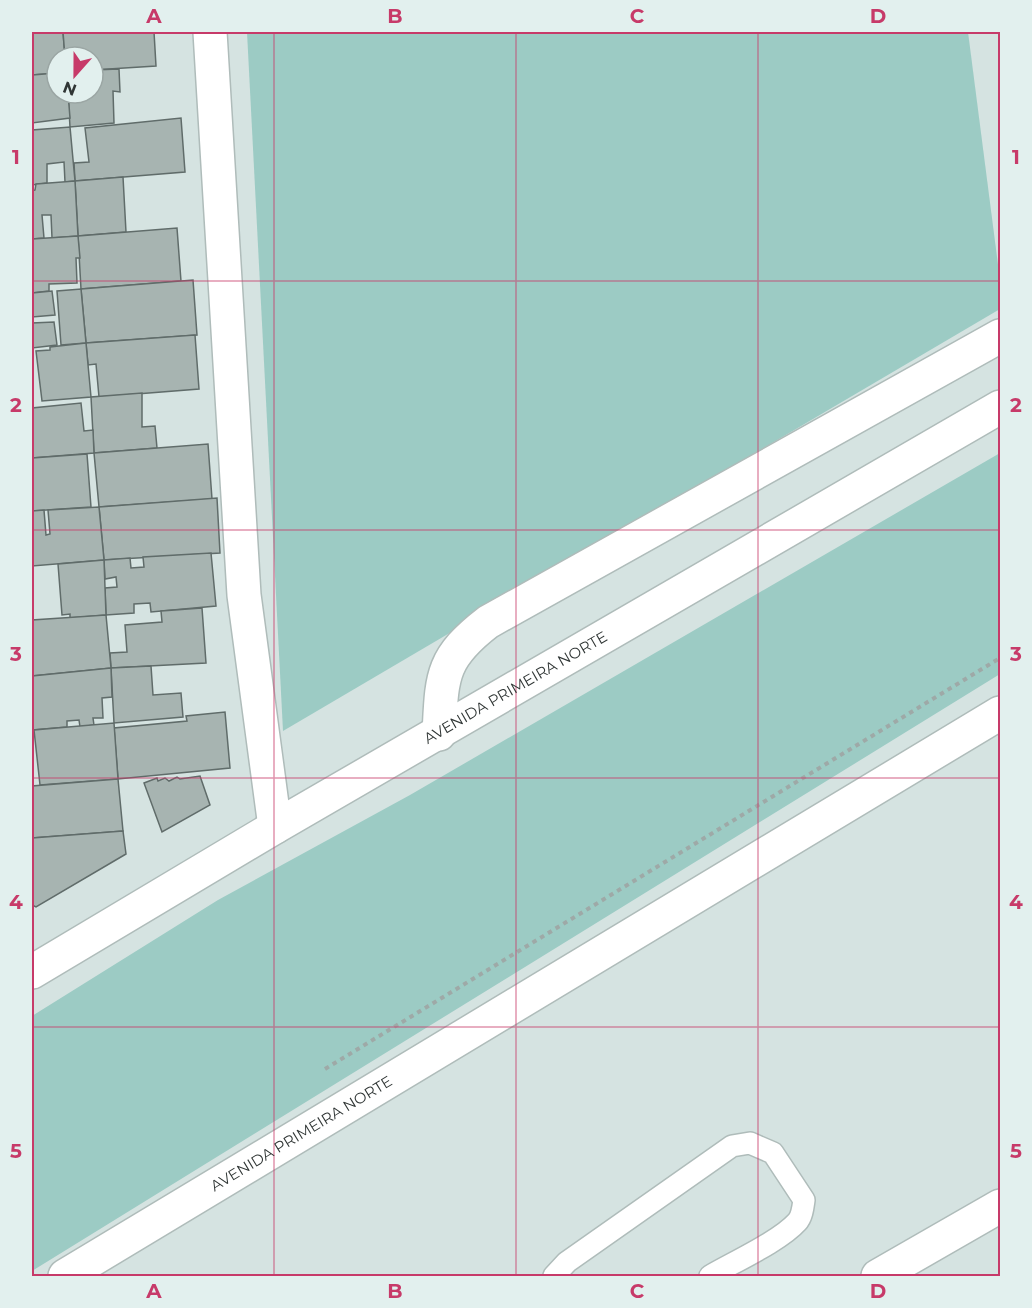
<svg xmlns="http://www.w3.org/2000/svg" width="1032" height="1308" font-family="Montserrat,sans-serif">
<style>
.green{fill:#9ccbc4}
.building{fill:#a7b4b1;stroke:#606c6a;stroke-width:1.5}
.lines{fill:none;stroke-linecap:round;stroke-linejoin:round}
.service-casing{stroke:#afbcba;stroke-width:24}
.minor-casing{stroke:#afbcba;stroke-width:36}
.secondary-casing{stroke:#afbcba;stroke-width:36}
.path{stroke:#9ea9a7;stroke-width:4;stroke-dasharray:4.5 4.5;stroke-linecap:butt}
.service{stroke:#fff;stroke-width:21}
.minor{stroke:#fff;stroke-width:33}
.secondary{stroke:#fff;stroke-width:33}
.grid{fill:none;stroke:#c73a69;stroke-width:1.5;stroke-opacity:0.55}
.labels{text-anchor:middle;stroke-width:5;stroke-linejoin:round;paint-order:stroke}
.street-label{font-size:15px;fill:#303635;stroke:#e2f0ee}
.neatline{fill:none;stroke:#c73a69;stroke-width:2}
.grid-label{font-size:20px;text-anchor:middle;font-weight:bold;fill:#c73a69}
</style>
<rect width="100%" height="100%" fill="#d5e3e1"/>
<!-- green -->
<g class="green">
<path d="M247,32h721l32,248v29l-717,422z"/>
<path d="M1000,453v221l-968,597v-255l186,-116 192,-105z"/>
</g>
<!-- building -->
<g class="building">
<path d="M32,32h31l2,25h-8v16l-25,2z"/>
<path d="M63,32h91l2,34 -63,4v-13h-28z"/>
<path d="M119,69l1,23 -7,-1 1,32 -44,4 -2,-34h25v-23z"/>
<path d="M57,73v20h11l2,25 -38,5v-48z"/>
<path d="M181,118l4,54 -110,9 -1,-18 15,-1 -4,-34z"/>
<path d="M70,127l5,54 -10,1 -1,-20 -17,2v19l-15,2v-55z"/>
<path d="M123,177l3,55 -48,4 -3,-55z"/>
<path d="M75,181l3,55 -26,2 -1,-23h-9l2,23 -12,1v-48l3,-1 1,-6z"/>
<path d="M177,228l4,53 -100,8 -3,-53z"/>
<path d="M78,236l2,22h-4l1,25 -28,1v7l-17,2v-54z"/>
<path d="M193,280l4,55 -111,8 -5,-54z"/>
<path d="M81,289l5,54 -25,2 -4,-54z"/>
<path d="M52,291l3,24 -23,2v-24z"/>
<path d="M54,322l3,23 -25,3v-25z"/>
<path d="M195,335l4,54 -100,8 -3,-33 -8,1 -2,-22z"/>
<path d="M86,343l5,54 -49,4 -6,-50 14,-1v-3z"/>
<path d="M142,393v34l13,-1 2,22 -63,5 -3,-56z"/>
<path d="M81,403l3,28 9,-1 1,23 -62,5v-50z"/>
<path d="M208,444l4,55 -113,8 -5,-54z"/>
<path d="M87,454l4,53 -59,4v-53z"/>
<path d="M217,498l3,55 -116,7 -5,-53z"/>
<path d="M99,507l5,53 -72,6v-55l12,-1 2,25 4,-1 -2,-24z"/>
<path d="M211,553l5,53 -65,6 -1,-9 -16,1v9l-28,2 -1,-27 12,-1 -1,-10 -11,2 -1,-19 26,-2 1,10 13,-1 -1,-10z"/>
<path d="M104,560l2,55 -36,3v-4l-8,1 -4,-51z"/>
<path d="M202,608l4,55 -95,5 -1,-15 17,-1 -2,-27 37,-3 -1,-11z"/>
<path d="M106,615l5,53 -79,8v-56z"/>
<path d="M151,666l2,29 28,-2 2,24 -69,6 -3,-55z"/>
<path d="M111,668l1,29 -10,1 1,20h-10l1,7 -14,2 -1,-7 -12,1v6l-35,3v-54z"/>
<path d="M225,712l5,56 -112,11 -4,-51 73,-7 -1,-5z"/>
<path d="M114,723l4,56 -78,6 -6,-55z"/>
<path d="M200,776l10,29 -48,27 -18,-49 13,-5 1,3 7,-3 4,3 8,-4 3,2z"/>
<path d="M118,779l5,52 -91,7v-52z"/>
<path d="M123,831l3,23 -90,53 -4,-2v-67z"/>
</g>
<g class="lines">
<defs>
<path id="service" d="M554,1276l13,-14 165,-116 18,-3 23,10 31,47c-1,7 -2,17 -7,22 -17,19 -63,40 -87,54"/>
<g id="minor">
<path d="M210,32l34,563 31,232"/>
<path d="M439,734c3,-57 1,-75 49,-112l512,-286"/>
<path d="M878,1276l122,-70"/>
</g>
<g id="secondary">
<path id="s1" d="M32,972l243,-145 725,-420"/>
<path id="s2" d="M65,1276l935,-563"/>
</g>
</defs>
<!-- service casing -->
<use href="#service" class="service-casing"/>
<!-- minor casing -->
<use href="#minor" class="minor-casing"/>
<!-- secondary casing -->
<use href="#secondary" class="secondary-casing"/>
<!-- path -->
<path class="path" d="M325,1069l675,-411"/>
<!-- service -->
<use href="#service" class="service"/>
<!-- minor -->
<use href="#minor" class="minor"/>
<!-- secondary -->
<use href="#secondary" class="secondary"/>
</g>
<!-- grid -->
<path class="grid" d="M274,32v1244M516,32v1244M758,32v1244M32,281h968M32,530h968M32,778h968M32,1027h968"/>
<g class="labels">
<!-- street labels -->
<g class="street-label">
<text dy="5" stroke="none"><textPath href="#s1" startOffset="561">AVENIDA PRIMEIRA NORTE</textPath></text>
<text dy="5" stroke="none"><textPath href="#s2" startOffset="276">AVENIDA PRIMEIRA NORTE</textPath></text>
</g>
</g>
<!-- border -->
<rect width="1032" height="1308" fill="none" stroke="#e2f0ee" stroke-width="66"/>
<!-- north arrow -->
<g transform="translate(75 75) rotate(201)"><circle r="28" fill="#e2f0ee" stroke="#9ba6a4" stroke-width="1.5"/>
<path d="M0-4.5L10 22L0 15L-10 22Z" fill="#c73a69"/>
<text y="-9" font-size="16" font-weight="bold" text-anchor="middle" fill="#303635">N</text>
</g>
<rect x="33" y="33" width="966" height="1242" class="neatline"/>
<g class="grid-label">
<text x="154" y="23">A</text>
<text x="395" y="23">B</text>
<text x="637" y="23">C</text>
<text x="878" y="23">D</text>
<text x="16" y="164">1</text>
<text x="1016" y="164">1</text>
<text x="16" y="412">2</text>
<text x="1016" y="412">2</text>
<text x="16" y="661">3</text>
<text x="1016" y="661">3</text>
<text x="16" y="909">4</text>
<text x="1016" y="909">4</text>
<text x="16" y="1158">5</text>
<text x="1016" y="1158">5</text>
<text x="154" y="1298">A</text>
<text x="395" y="1298">B</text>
<text x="637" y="1298">C</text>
<text x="878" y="1298">D</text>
</g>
</svg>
